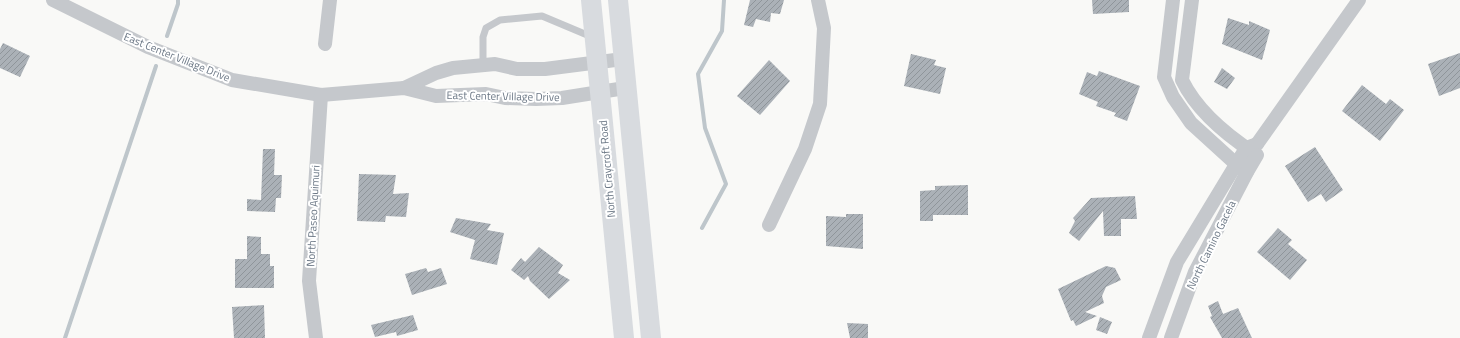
<svg xmlns="http://www.w3.org/2000/svg" width="1460" height="338" font-family="'Titillium Web',sans-serif">
<style>
.lines{fill:none;stroke-linecap:round;stroke-linejoin:round}
.stream{stroke:#bec6cb;stroke-width:4}
.building{fill:url(#building-hatch)}
.lane{stroke:#c5c8cc;stroke-width:7}
.street{stroke:#c5c8cc;stroke-width:14}
.secondary{stroke:#d8dbdf;stroke-width:20}
.labels{text-anchor:middle;stroke-width:4;stroke-linejoin:round;paint-order:stroke}
.street-label{font-size:11px;fill:#6b7785;stroke:#fff}
</style>
<defs>
<pattern id="building-hatch" width="6" height="6" patternUnits="userSpaceOnUse"><rect width="6" height="6" fill="#abb1b7"/><path d="M-1 1l2-2M0 6l6-6M5 7l2-2" fill="none" stroke="#8f959a"/></pattern>
</defs>
<rect width="100%" height="100%" fill="#f9f9f7"/>
<g class="lines">
<!-- stream -->
<g class="stream">
<path d="M167,36l11,-32v-4"/>
<path d="M702,228l24,-44 -21,-56 -7,-54 24,-43 2,-31"/>
<path d="M65,338l91,-272"/>
</g>
</g>
<!-- building -->
<g class="building">
<path d="M750,0h34l-4,14 -9,-1 -1,9 -14,-3 -3,8 -9,-2z"/>
<path d="M1092,0h37v12l-36,2z"/>
<path d="M1228,18l21,7v-4l21,9 -8,30 -40,-16z"/>
<path d="M3,43l27,13 -10,21 -20,-9v-19z"/>
<path d="M1460,53v35l-21,8 -11,-32z"/>
<path d="M911,54l25,6 -2,5 12,3 -6,26 -36,-8z"/>
<path d="M769,60l21,21 -30,34 -23,-19z"/>
<path d="M1222,68l13,10 -8,11 -13,-7z"/>
<path d="M1099,71l41,15 -13,35 -13,-5 2,-3 -20,-7 2,-4 -19,-8 8,-22 10,4z"/>
<path d="M1362,85l24,19 4,-5 14,11 -24,31 -38,-30z"/>
<path d="M1315,147l28,43 -17,12 -5,-8 -13,8 -23,-36z"/>
<path d="M263,149h12l-1,26h8l-1,23h-5l-1,14 -28,-1v-12l14,1z"/>
<path d="M359,174l37,1 -3,19 16,-1 -3,24 -20,-1 -1,6 -28,-1z"/>
<path d="M968,185v30h-35v6h-13v-30l15,-1v-4z"/>
<path d="M1135,196l2,23h-16v17h-17l-1,-25 -24,30 -10,-8 6,-12 -2,-3 18,-20z"/>
<path d="M846,214h17v35l-37,-3v-30l20,1z"/>
<path d="M456,218l35,6 -4,6 17,3 -7,32 -27,-6 5,-19 -25,-8z"/>
<path d="M1278,228l14,12 -4,4 19,16 -17,20 -33,-28z"/>
<path d="M247,236l14,1v17h9v12h4v22h-39v-29h12z"/>
<path d="M539,247l24,18 -5,8 12,7 -21,19 -19,-18 -2,-5 -4,4 -13,-10 10,-12 4,4z"/>
<path d="M1106,266l9,2 6,12 -15,7 -4,9 2,7 -19,9 12,4 -21,10 -3,-6 -2,1 -13,-32z"/>
<path d="M426,268l2,4 13,-4 6,16 -35,11 -7,-21z"/>
<path d="M1218,301l5,13 15,-6 14,30h-30l-12,-21 2,-1 -4,-10z"/>
<path d="M264,305l1,33h-31l-2,-31z"/>
<path d="M413,315l5,15 -21,6 -1,-4 -21,5 -4,-12z"/>
<path d="M1100,317l12,5 -5,12 -11,-4z"/>
<path d="M847,323l21,1v14h-18z"/>
</g>
<g class="lines">
<!-- lane -->
<path class="lane" d="M483,65v-28l3,-9 14,-8 42,-4 50,21"/>
<!-- street -->
<g class="street">
<path d="M53,0l95,47 84,33 89,15 83,-7 32,8 50,-2 19,4 31,1 26,-1 63,-10"/>
<path d="M1173,0l-9,77 9,20 18,26 45,41 11,8"/>
<path d="M1192,0l-10,80c15,31 43,54 72,73"/>
<path d="M325,44l5,-44"/>
<path d="M404,88l32,-15 17,-5 42,-4 22,5h28l78,-10"/>
<path d="M1257,144l102,-144"/>
<path d="M769,225l36,-76 15,-45 4,-76 -6,-28"/>
<path d="M316,338l-7,-57 12,-186"/>
<path d="M1149,338l28,-76 69,-114 11,-4"/>
<path d="M1171,338l24,-66 52,-100 10,-17"/>
</g>
<!-- secondary -->
<g class="secondary">
<path d="M591,0l33,338"/>
<path d="M618,0l33,338"/>
</g>
</g>
<g class="labels">
<!-- street labels -->
<g class="street-label">
<text transform="translate(177 57) rotate(22)" y="4">East Center Village Drive</text>
<text transform="translate(503 96) rotate(1)" y="4">East Center Village Drive</text>
<text transform="translate(607 169) rotate(-95)" y="4">North Craycroft Road</text>
<text transform="translate(313 216) rotate(-87)" y="4">North Paseo Aquimuri</text>
<text transform="translate(1211 245) rotate(-64)" y="4">North Camino Gacela</text>
</g>
</g>
</svg>
